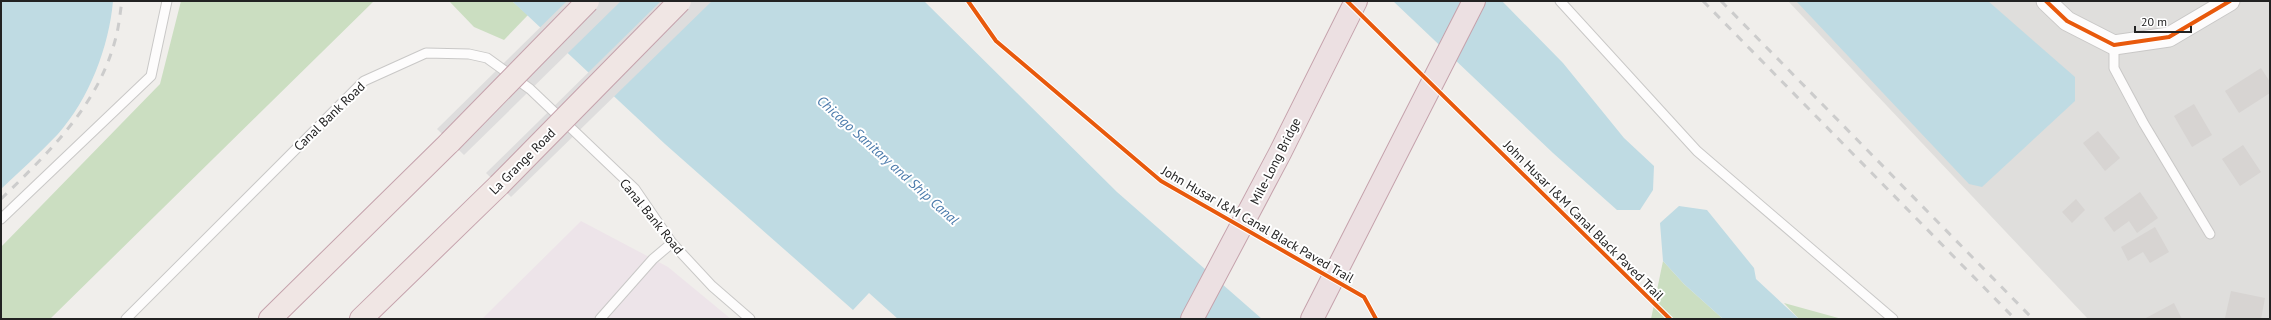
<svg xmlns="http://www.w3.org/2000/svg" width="2271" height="320" font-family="'PT Sans',sans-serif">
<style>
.residential{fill:#dfdedc}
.industrial{fill:#ede4e9}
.forest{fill:#cbdec1}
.water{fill:#bfdbe3}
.pier{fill:#dedddd}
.building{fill:#d7d4d2}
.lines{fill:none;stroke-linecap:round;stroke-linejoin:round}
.service-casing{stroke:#c9c8c7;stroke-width:11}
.minor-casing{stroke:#c9c8c7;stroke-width:21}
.trunk-casing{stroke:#c5a2ac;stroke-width:24}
.motorway-casing{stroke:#c5a2ac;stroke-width:24}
.service{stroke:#fdfcfc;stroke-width:9}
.minor{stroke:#fdfcfc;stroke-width:19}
.trunk{stroke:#f0e6e4;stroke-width:22}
.motorway{stroke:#ece0e2;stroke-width:22}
.rail{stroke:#ccc;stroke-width:3;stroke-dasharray:8 8;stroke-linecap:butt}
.trunk-bridge-casing{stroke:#c5a2ac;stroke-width:24;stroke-linecap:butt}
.trunk-bridge{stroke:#f0e6e4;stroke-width:22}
.cycleway-casing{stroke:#fff;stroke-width:6}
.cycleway{stroke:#e8590c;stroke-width:4}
.labels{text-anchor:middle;stroke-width:4;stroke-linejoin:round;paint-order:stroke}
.street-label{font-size:13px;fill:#222;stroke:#fff}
.water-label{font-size:14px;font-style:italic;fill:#4a7aab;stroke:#fff}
</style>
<rect width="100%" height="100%" fill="#f0eeeb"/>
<!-- residential -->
<path class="residential" d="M1788,1h482v318h-182z"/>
<!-- industrial -->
<path class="industrial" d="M581,221l87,46 63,52h-249z"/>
<!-- forest -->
<g class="forest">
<path d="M181,1h193l-324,318h-49v-72l159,-163z"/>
<path d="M449,1h63l16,14 -24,25 -30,-13z"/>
<path d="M1663,261l21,23 39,35h-72z"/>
<path d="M1784,303l58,16h-43z"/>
</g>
<!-- water -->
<g class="water">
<path d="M1,1h112c-4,46 -24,98 -55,133 -18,19 -38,37 -57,55z"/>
<path d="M512,1h412l193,191 145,127h-364l-29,-26 -16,17 -188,-166z"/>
<path d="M1393,1h109l61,62 61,75 30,28 -1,24 -13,20h-23l-64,-57z"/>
<path d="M1796,1h192l87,76v24l-93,86 -13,-3z"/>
<path d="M1679,206l28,4 47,58 2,11 43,40h-76l-39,-35 -21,-23 -3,-38z"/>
</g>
<!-- pier -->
<g class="pier">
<path d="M567,1h54l-157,154 -27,-26z"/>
<path d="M661,1h51l-201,196 -25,-24z"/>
</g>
<!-- building -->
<g class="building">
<path d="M2261,68l9,14v11l-31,20 -14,-22z"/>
<path d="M2194,104l18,31 -20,12 -18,-31z"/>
<path d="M2098,131l22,27 -15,13 -22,-28z"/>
<path d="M2243,145l18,27 -21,14 -18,-27z"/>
<path d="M2140,192l18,26 -21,15 -8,-12 -15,11 -10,-14z"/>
<path d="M2076,199l9,11 -13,13 -10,-11z"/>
<path d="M2155,227l14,25 -19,11 -7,-11 -15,9 -7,-14z"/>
<path d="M2231,291l34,7 -4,21 -36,-1z"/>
<path d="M2174,303l8,16h-38z"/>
</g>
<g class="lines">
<defs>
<g id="service">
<path d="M1560,1l137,150 196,168"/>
<path d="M2114,45v23l30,56 66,110"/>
<path d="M1,219l150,-143 16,-75"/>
<path d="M126,319l238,-238 62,-28 43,1 18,4 43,31 105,100 37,54 40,43 38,33"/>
<path d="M600,319l53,-60 19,-16"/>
</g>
<path id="minor" d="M2046,1l21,20 47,24 55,-8 61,-36"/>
<g id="trunk">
<path d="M270,319l180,-177"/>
<path d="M361,319l138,-134"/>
</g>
<g id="motorway">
<path d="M1192,319l88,-166 76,-152"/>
<path d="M1312,319l162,-318"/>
</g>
</defs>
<!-- service casing -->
<use href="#service" class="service-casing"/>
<!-- minor casing -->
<use href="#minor" class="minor-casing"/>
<!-- trunk casing -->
<use href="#trunk" class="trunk-casing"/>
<!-- motorway casing -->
<use href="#motorway" class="motorway-casing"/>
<!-- service -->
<use href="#service" class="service"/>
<!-- minor -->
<use href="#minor" class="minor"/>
<!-- trunk -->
<use href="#trunk" class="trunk"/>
<!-- motorway -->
<use href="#motorway" class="motorway"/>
<!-- rail -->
<g class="rail">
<path d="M1703,1l312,318"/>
<path d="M1721,1l312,318"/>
<path d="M1,199c48,-47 98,-94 115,-162 3,-11 4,-24 6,-36"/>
</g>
<defs>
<g id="trunk-bridge">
<path d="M450,142l138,-141"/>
<path d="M499,185l181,-184"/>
</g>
</defs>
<!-- trunk-bridge casing -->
<use href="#trunk-bridge" class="trunk-bridge-casing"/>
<!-- trunk-bridge -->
<use href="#trunk-bridge" class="trunk-bridge"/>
<defs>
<g id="cycleway">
<path d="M968,1l28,40 165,140 203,116 12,22"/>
<path d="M1347,1l323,318"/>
<path d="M2046,1l21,20 47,24 55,-8 61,-36"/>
</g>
</defs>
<!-- cycleway casing -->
<use href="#cycleway" class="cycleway-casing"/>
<!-- cycleway -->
<use href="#cycleway" class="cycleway"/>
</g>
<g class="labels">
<!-- street labels -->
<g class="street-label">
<text transform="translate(329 116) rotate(-44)" y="5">Canal Bank Road</text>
<text transform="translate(522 161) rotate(-45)" y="5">La Grange Road</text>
<text transform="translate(1275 161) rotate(-63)" y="5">Mile-Long Bridge</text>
<text transform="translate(652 216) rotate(51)" y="5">Canal Bank Road</text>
<text transform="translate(1584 220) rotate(45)" y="5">John Husar I&amp;M Canal Black Paved Trail</text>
<text transform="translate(1258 224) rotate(30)" y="5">John Husar I&amp;M Canal Black Paved Trail</text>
</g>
<!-- water labels -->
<g class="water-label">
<text transform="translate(888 160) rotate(42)" y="5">Chicago Sanitary and Ship Canal</text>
</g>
</g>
<!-- border -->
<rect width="2271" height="320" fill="none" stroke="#222222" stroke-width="4"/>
<!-- scale -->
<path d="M2135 26v6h56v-6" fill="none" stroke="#222222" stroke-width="2"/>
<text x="2141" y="26" font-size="12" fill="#222222" stroke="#ffffff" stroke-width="3" paint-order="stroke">20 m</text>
</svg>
